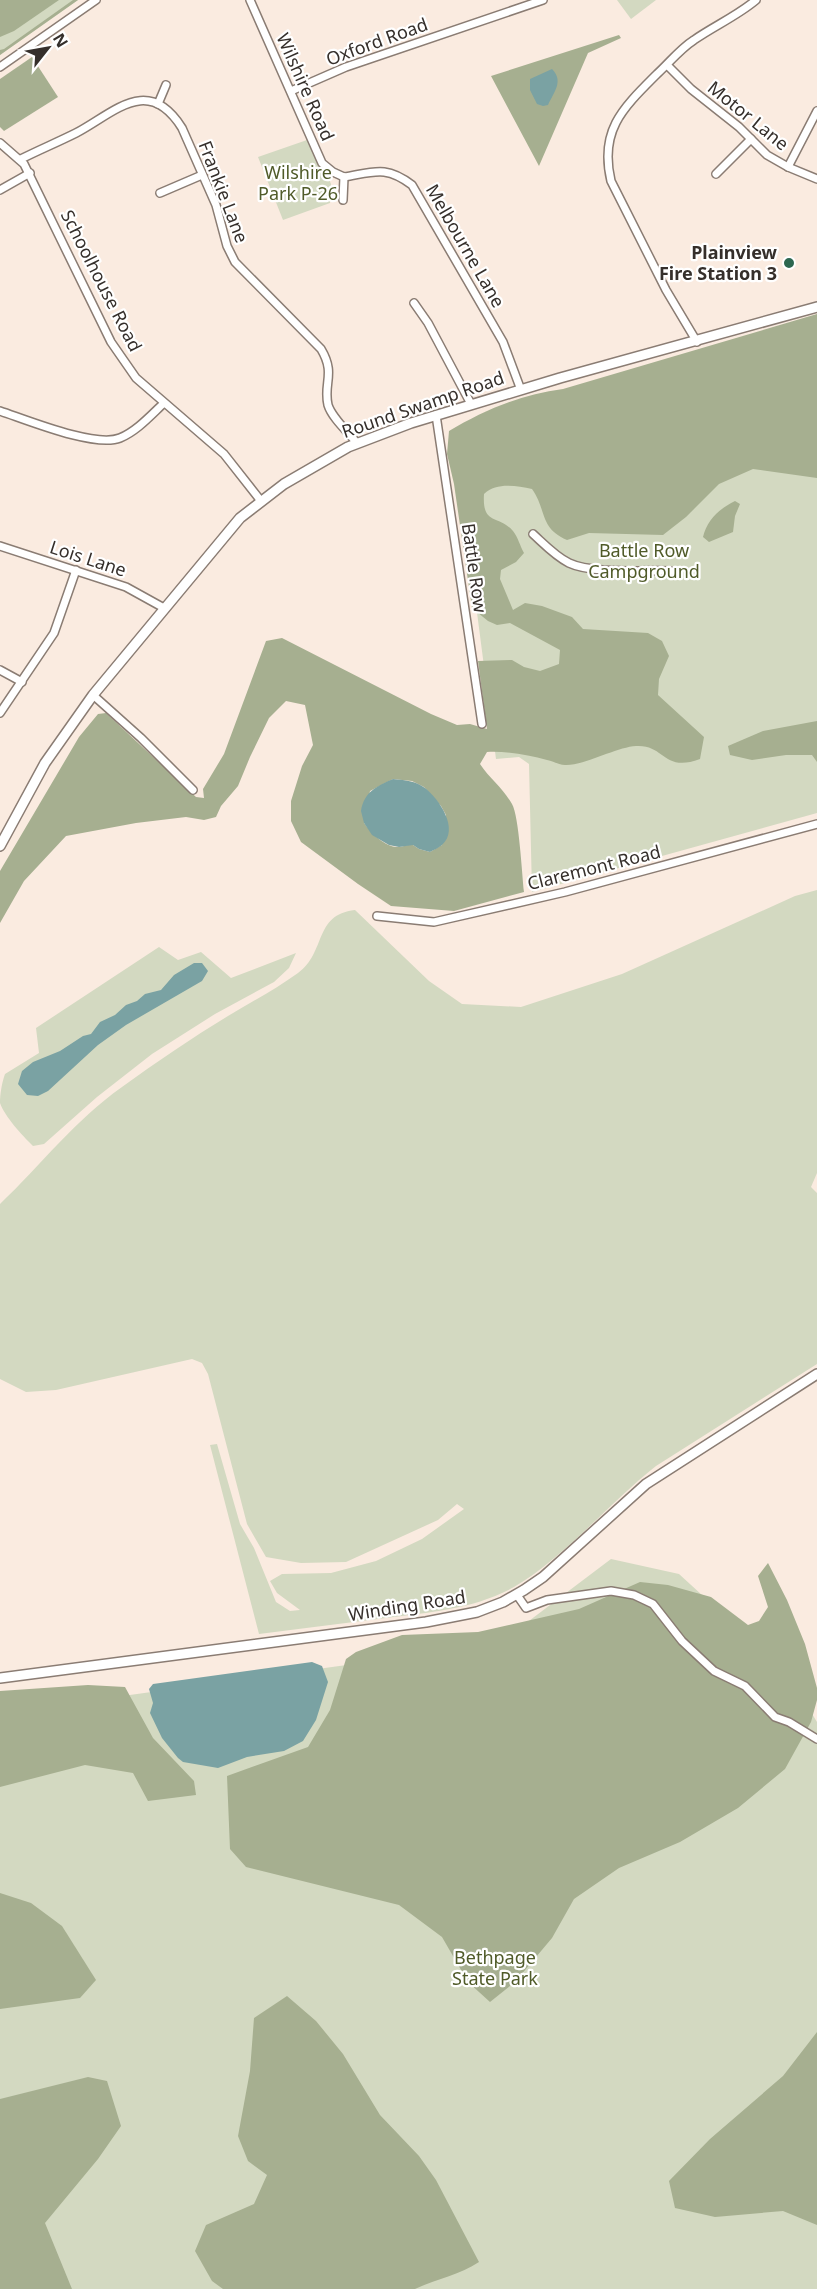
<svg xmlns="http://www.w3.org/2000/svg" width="817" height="2289" font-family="'Noto Sans',sans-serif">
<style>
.green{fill:#d3d9c1}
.forest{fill:#a6af90;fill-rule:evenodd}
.water{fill:#7aa2a3}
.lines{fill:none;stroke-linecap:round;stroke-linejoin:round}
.street-casing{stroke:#8a7c73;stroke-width:10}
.secondary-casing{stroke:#8a7c73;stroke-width:12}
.street{stroke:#fff;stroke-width:7}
.secondary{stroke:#fff;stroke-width:9}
.poi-dot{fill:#2c6750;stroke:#fff;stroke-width:2}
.labels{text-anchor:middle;stroke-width:4.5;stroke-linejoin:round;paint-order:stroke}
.street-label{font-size:18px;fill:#352f2b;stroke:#fff}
.park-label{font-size:18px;fill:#505b29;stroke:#fff}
.poi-label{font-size:18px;font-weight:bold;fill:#352f2b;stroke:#fff;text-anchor:end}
</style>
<rect width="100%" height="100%" fill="#faebe0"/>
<!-- green -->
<g class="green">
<path d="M0,0h78l-78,55z"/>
<path d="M617,0h39l-25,19z"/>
<path d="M307,140l11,25 10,12 3,7 -1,19 -47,17 -25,-63z"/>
<path d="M817,320v493l-285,79 -3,-128 -10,-7 -23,2 -42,-324z"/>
<path d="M817,890v283l-6,14 6,6v171l-161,102c-47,37 -92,92 -142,121 -40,22 -84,25 -128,31 -43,5 -85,11 -127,16l-49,-189 7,-1 23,80 14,24 22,54 14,9 10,-1 -23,-17 -7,-12 12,-7 49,-1 45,-12 46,-22 42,-30 -7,-5 -19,16 -92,42 -45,1 -35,-6 -19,-33 -39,-150 -6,-11 -10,-4 -136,31 -30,2 -26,-13v-175c41,-39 75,-84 122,-117 34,-25 70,-49 106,-71 23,-14 48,-27 70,-43 29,-21 15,-58 57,-63l74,71 33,23 59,3 101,-33 173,-78z"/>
<path d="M159,947l19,13 23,-8 30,26 65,-25 -7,15 -15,14 -59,32 -63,40 -55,43 -53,47 -11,2c-11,-11 -28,-29 -33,-43 0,-9 2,-21 5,-29l34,-21 -3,-25z"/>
<path d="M611,1559l68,15 58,53 38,26 42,69v567h-817v-576l441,-61 68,-16z"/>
</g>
<!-- forest -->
<g class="forest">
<path d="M0,0h59l-45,31 -14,6z"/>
<path d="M73,0h5l-78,55v-5l4,-1z"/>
<path d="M619,35l2,3 -33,15 -49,113 -48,-90z"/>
<path d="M32,57l26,40 -54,34 -4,-4v-48z"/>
<path d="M817,314v164l-64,-9 -34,15 -33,33 -23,18 -74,-2 -22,7c-28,-12 -20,-30 -35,-51 -16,-3 -35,-7 -48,5 -2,32 14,20 29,37 5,6 7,15 11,22l-8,9 -15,8 -1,9 13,31 12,-7 17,3 30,11 11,12 65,4 14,8 7,15 -10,23 -1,16 46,42 -4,22c-37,14 -35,-15 -64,-13 -19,1 -53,20 -71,19 -6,0 -12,-4 -18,-5 -19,-5 -40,-9 -60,-8l-7,12c10,15 23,24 32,40 7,12 10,70 12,88l-70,19 -63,-5 -33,-22 -57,-42 -10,-21v-20l11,-35 11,-21 -8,-40 -19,-4 -17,17 -19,39 -12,29 -17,20 -5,11 -12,3 -18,-3 -50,6 -70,13 -42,45 -24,42v-52l79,-134 19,-23 8,-1 90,84 8,1 -1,-9 21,-35 42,-113 16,-3 149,76 26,11 13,-1 17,5 -9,-68 34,-1 12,7 16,4 19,-7 1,-14 -50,-27 -13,2 -9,-4 -16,-13 -18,-124 -7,-30 2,-23c35,-21 73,-37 114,-42zM393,779l19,2 12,6 17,19 5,9 -4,30 -12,7 -11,-3 -6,-4c-5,-1 -9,2 -14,2 -13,1 -28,-14 -35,-24l6,-32z"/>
<path d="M735,501l5,3 -5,12 -2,16 -24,10 -6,-5c4,-17 16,-28 32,-36z"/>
<path d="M817,721v41l-5,-7h-26l-34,5 -22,-5 -2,-9 35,-15z"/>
<path d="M768,1563l19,37 18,44 12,44v12l-6,22 -26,47 -47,39 -58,34 -61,26 -45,31 -22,39 -37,44 -25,20 -22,-20 -26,-45 -43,-32 -153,-38 -16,-18 -3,-73 81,-29 22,-37 16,-51 10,-7 46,-17 76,-3 101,-23 61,-27 28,3 43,12 37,28 11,-4 9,-14 -10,-31z"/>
<path d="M88,1685l37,2 28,51 41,43 2,14 -48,6 -15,-28 -48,-8 -85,22v-96z"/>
<path d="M0,1893l31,10 31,23 34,54 -16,18 -80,11z"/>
<path d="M287,1996l29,25 27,33 37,61 39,41 17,24 43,82c-19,13 -43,17 -64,27h-192l-11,-8 -17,-30 11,-26 48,-21 13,-29 -19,-14 -10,-25 12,-65 4,-53z"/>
<path d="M817,2032v193l-34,-14 -68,6 -40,-9 -6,-27 41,-42 73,-63z"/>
<path d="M88,2077l19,4 14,45 -23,33 -53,64 27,66h-72v-190z"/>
</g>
<!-- water -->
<g class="water">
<path d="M552,69c12,12 2,23 -4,36l-5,1 -6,-2 -7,-14v-11z"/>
<path d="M393,779c11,1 23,2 32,9 14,11 35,41 17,57 -3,3 -9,5 -12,7l-11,-3 -6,-4 -14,2 -10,-2 -17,-10 -8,-12 -3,-12c3,-19 16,-25 32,-32z"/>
<path d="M194,963h8l6,8 -6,10 -76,44 -28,20 -50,46 -10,5 -11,-1 -9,-11 4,-13 11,-9 27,-11 23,-15 8,-2 9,-12 15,-7 11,-10 11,-4 8,-7 16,-4 13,-15z"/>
<path d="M312,1662l10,4 6,16 -12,38 -13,21 -19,10 -37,6 -29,11 -35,-6 -5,-4 -16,-20 -12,-25 3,-10 -4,-14 4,-5z"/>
</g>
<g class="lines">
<defs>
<g id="street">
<path d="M250,0l72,163 11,9 11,5"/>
<path d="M667,65l24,24 48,38 28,28 21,12 29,12"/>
<path d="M0,67l96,-67"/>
<path d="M291,91l55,-24 197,-67"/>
<path d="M158,104l8,-19"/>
<path d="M0,143l24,21 87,178 25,36 88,76 37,47"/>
<path d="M21,159c18,-9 37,-17 55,-26 38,-20 72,-59 106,-5l34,77 11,41 8,16 86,87c15,25 2,34 7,56 4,13 20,27 29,38"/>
<path d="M788,167l29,-56"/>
<path d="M716,174l35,-35"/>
<path d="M344,177c30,-5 42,-12 68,8l91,157 18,48"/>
<path d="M0,190l30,-17"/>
<path d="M160,193l42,-18"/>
<path d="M343,200l1,-23"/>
<path d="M414,303l14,20 43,81"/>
<path d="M697,342l-31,-52 -55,-109c-12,-51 12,-73 46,-107 12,-11 23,-25 37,-34 20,-14 43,-24 62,-40"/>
<path d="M0,411c27,9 95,37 120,27 17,-7 31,-23 44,-35"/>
<path d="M436,415l46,309"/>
<path d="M533,534c11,10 22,22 36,29 23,11 76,7 102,8"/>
<path d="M0,546l126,41 38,21"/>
<path d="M0,670l22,12"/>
<path d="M93,695l48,43 52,52"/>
<path d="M0,713l54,-80 22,-63"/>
<path d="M377,916l57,6 131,-30 252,-68"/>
<path d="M517,1595l9,13 21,-8 64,-9 23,4 19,9 29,37 32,30 31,15 30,31 14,5 28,17"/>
</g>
<g id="secondary">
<path d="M0,846l45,-83 48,-68 147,-177 44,-34 64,-37 63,-24 149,-45 257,-71"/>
<path d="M0,1678l426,-56 51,-10 26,-10 21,-12 19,-13 103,-93 171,-110"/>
</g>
</defs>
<!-- street casing -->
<use href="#street" class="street-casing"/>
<!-- secondary casing -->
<use href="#secondary" class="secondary-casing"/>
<!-- street -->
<use href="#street" class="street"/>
<!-- secondary -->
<use href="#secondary" class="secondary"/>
</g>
<!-- markers -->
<circle class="poi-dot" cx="789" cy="263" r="6"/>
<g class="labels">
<!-- street labels -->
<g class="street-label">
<text transform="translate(377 42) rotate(-20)" y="6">Oxford Road</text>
<text transform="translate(305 87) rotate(66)" y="6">Wilshire Road</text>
<text transform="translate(748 116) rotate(39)" y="6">Motor Lane</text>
<text transform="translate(223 192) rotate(69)" y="6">Frankie Lane</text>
<text transform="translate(465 246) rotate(60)" y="6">Melbourne Lane</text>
<text transform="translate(101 281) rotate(63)" y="6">Schoolhouse Road</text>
<text transform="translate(423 405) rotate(-19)" y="6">Round Swamp Road</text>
<text transform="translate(88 559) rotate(18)" y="6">Lois Lane</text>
<text transform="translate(474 568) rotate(82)" y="6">Battle Row</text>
<text transform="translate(594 868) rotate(-14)" y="6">Claremont Road</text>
<text transform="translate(407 1606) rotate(-9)" y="6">Winding Road</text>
</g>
<!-- park labels -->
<g class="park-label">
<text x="298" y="179">Wilshire<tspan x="298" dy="21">Park P-26</tspan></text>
<text x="644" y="557">Battle Row<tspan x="644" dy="21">Campground</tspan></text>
<text x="495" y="1964">Bethpage<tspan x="495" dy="21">State Park</tspan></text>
</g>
<!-- poi labels -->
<g class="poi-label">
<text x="777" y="259">Plainview<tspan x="777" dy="21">Fire Station 3</tspan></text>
</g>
</g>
<!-- north arrow -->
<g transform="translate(48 48) rotate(59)" stroke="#ffffff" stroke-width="4.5" paint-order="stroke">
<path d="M0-4.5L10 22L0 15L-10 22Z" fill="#352f2b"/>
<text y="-9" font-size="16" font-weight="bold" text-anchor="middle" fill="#352f2b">N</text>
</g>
</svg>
